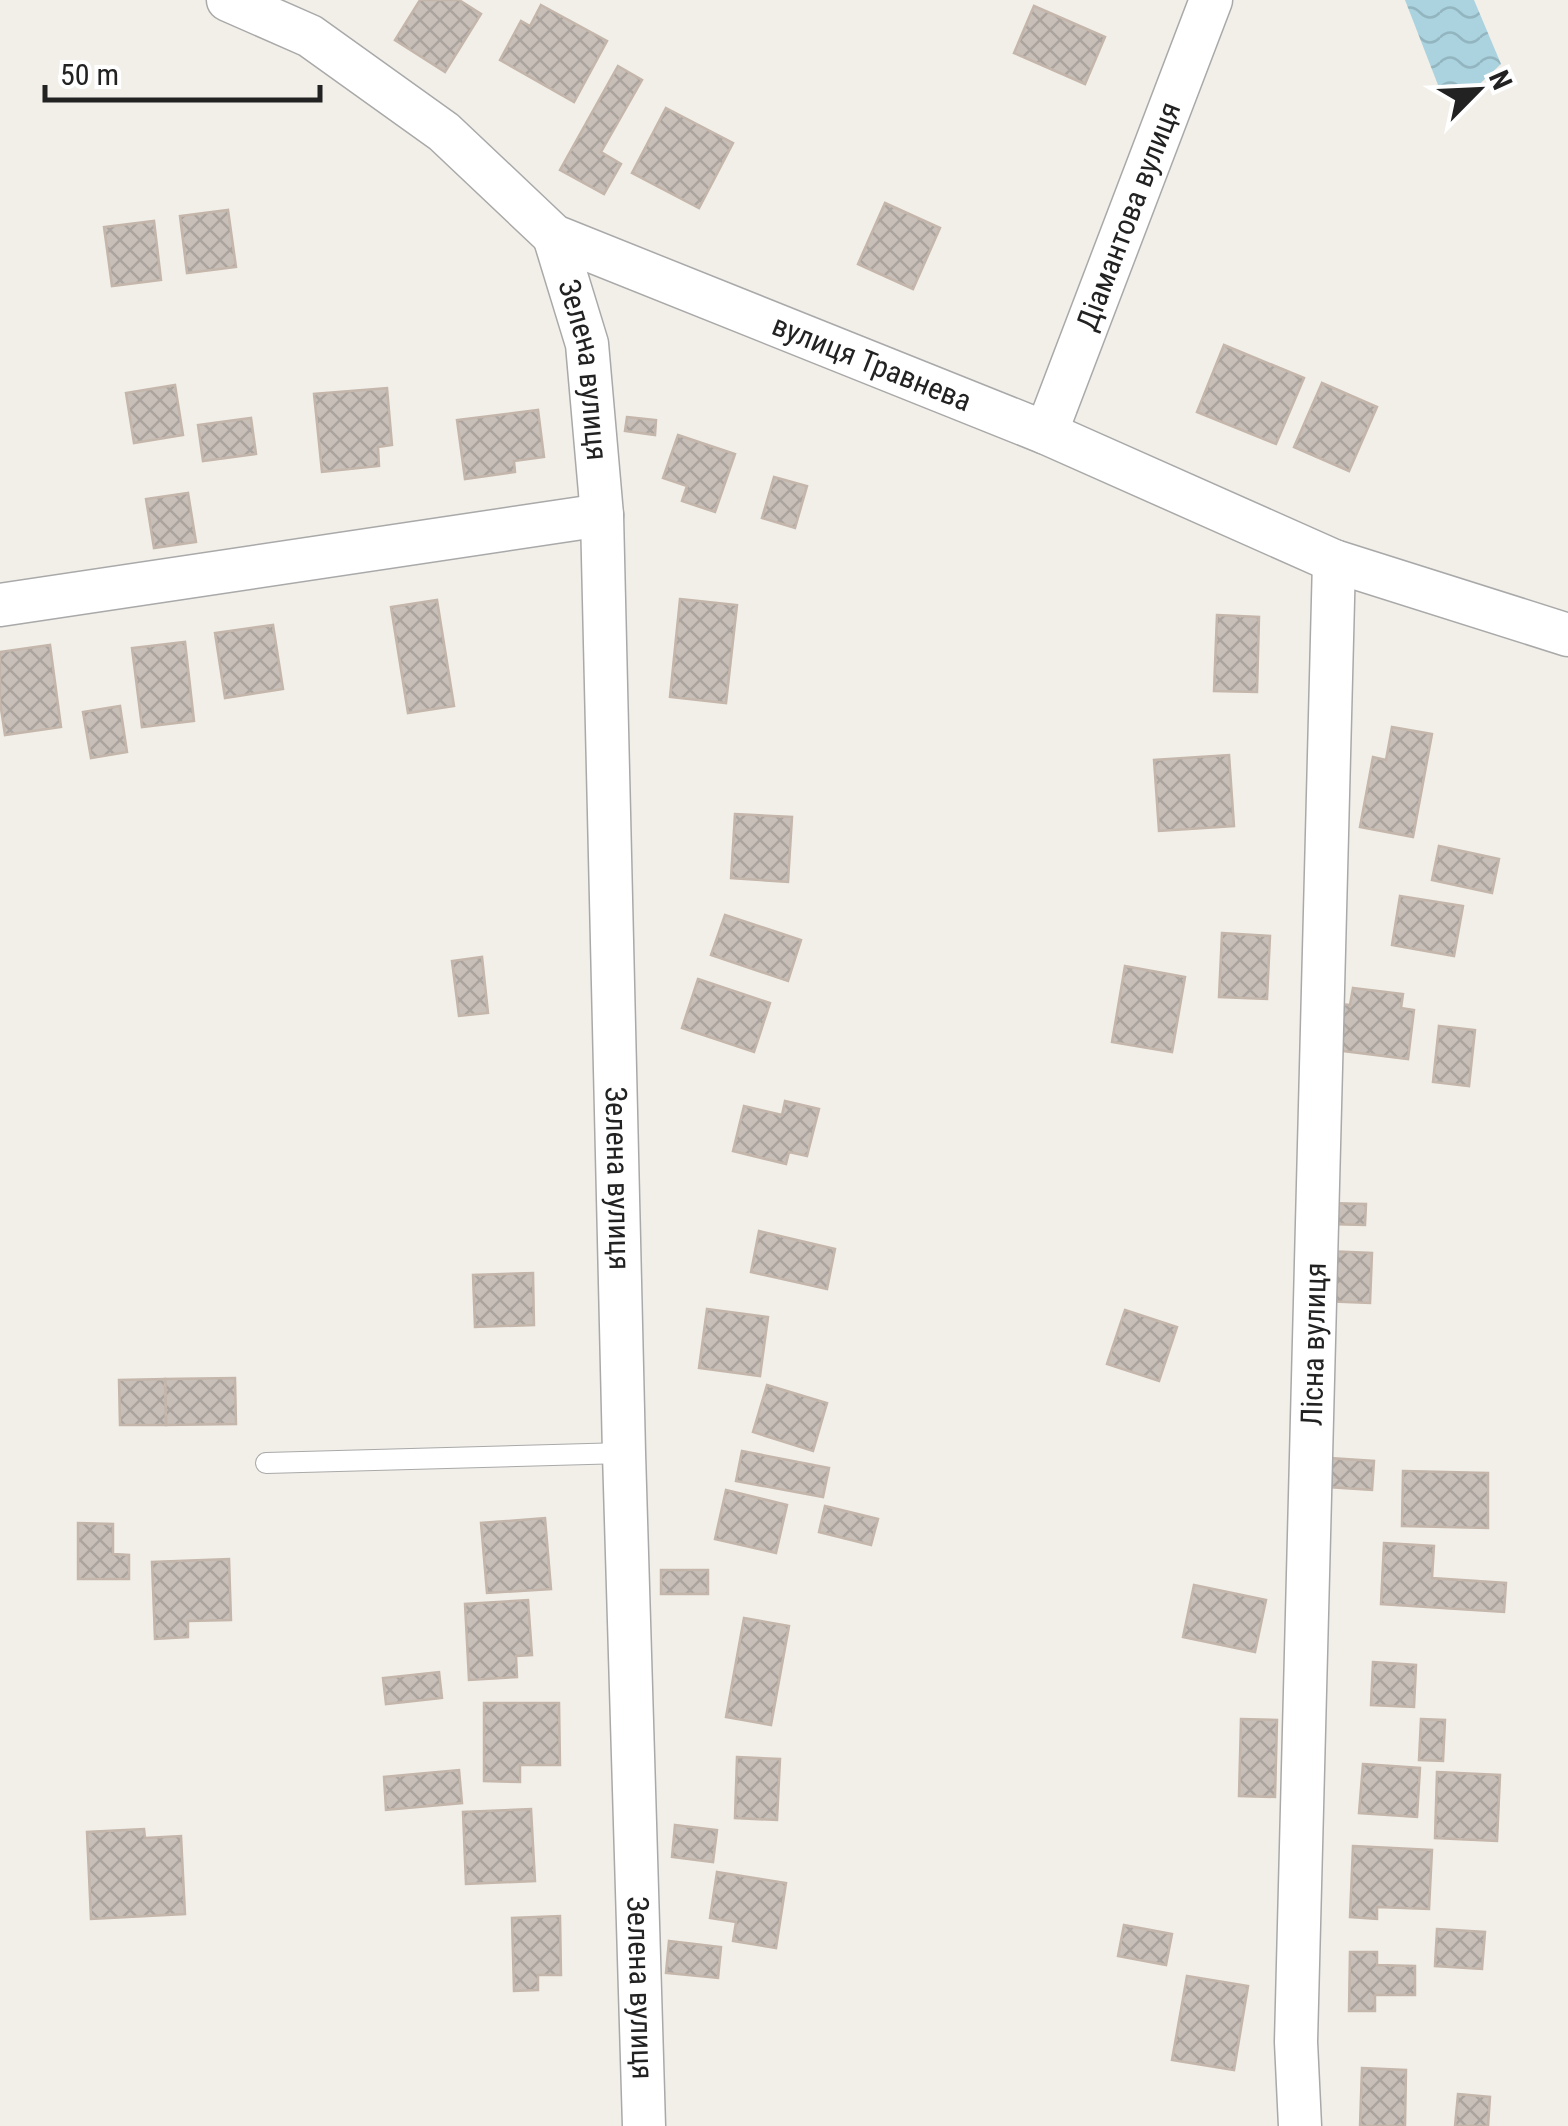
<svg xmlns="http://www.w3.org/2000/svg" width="1568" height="2126" font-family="'Roboto Condensed',sans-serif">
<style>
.water{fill:url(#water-waves)}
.building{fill:url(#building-cross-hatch);stroke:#c4b6ab;stroke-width:2.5}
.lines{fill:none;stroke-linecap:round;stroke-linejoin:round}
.service-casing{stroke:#a9a9a9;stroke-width:22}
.minor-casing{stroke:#a9a9a9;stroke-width:45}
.service{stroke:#fff;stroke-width:20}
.minor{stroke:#fff;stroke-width:42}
.labels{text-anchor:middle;stroke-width:9;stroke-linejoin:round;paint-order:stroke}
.street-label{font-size:30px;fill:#222;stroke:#fff}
</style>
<defs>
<pattern id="water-waves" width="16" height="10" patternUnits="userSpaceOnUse" patternTransform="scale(2.5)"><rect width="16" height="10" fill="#aad3df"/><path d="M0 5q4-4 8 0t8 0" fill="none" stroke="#92b5bf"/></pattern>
<pattern id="building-cross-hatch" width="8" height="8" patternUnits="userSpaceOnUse" patternTransform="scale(2.5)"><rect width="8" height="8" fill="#c7bfb8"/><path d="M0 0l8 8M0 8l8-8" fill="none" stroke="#aba49e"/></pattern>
</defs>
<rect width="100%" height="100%" fill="#f2efe9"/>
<!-- water -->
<path class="water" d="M1405,0h69l27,64 -31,29 -32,-8z"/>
<!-- building -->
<g class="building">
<path d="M420,0h39l22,14 -36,58 -50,-32z"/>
<path d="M541,5l66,36 -33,61 -74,-42 21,-39 9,5z"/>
<path d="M1034,6l71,31 -20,47 -71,-31z"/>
<path d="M618,66l24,14 -41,72 20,12 -17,30 -44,-24z"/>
<path d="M666,108l67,35 -34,65 -67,-35z"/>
<path d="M885,203l55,25 -27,61 -55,-25z"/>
<path d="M228,210l8,57 -49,6 -7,-57z"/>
<path d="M154,221l7,59 -49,6 -8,-59z"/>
<path d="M1224,345l80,33 -28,66 -79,-32z"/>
<path d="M1322,383l55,24 -28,64 -55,-24z"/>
<path d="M175,385l8,50 -49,8 -8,-50z"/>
<path d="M387,388l5,57 -14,2 1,19 -57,6 -8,-78z"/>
<path d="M538,410l6,47 -30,4 1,11 -50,7 -8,-59z"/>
<path d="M627,417l29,3 -1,15 -30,-4z"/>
<path d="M251,418l5,36 -53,7 -5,-36z"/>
<path d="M678,435l57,19 -20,58 -33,-11 5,-15 -24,-8z"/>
<path d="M774,477l33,9 -12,42 -33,-10z"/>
<path d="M188,493l8,49 -42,6 -8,-49z"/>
<path d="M680,599l57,6 -11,98 -56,-6z"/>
<path d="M437,600l17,106 -46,7 -17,-106z"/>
<path d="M1217,615l42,2 -2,75 -43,-1z"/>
<path d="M273,625l10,64 -58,9 -10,-65z"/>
<path d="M185,642l9,79 -52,6 -10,-79z"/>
<path d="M50,645l11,82 -56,8 -5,-33v-50z"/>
<path d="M120,706l7,46 -36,6 -8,-46z"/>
<path d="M1392,727l40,7 -19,103 -53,-10 13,-70 13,3z"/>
<path d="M1229,755l5,71 -75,5 -5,-71z"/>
<path d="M735,814l57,3 -4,65 -57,-4z"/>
<path d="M1439,846l60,13 -7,34 -60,-13z"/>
<path d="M1400,896l63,10 -9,50 -62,-11z"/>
<path d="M725,915l76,25 -13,41 -77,-26z"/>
<path d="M1222,933l48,3 -3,63 -48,-2z"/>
<path d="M482,957l6,56 -29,3 -7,-55z"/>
<path d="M1125,966l60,11 -13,75 -60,-10z"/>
<path d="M698,979l72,24 -16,49 -72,-24z"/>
<path d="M1353,988l50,6 -2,14 13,2 -6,49 -74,-9 6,-46 10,1z"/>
<path d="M1439,1026l36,4 -6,56 -36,-4z"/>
<path d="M785,1101l34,8 -12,47 -18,-4 -3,12 -53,-13 11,-45 38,9z"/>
<path d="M1327,1203l39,1 -1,21 -39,-1z"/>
<path d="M759,1231l76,18 -8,40 -76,-17z"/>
<path d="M1325,1251l47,2 -2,50 -48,-2z"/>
<path d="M533,1273l1,52 -59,2 -2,-52z"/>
<path d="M707,1309l61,8 -8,59 -61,-8z"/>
<path d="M1125,1310l52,17 -18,54 -52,-17z"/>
<path d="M235,1378l1,46 -70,1 -1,-46z"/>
<path d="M165,1379l1,46h-46l-1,-45z"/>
<path d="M767,1385l60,18 -14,48 -60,-19z"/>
<path d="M742,1451l87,17 -6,29 -87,-16z"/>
<path d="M1330,1458l44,3 -2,29 -44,-3z"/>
<path d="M1403,1471l85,2v55l-86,-2z"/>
<path d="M726,1490l61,15 -11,48 -61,-14z"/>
<path d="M825,1506l53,13 -7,26 -52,-13z"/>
<path d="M545,1518l6,71 -64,4 -6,-70z"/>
<path d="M78,1523l35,1v30l16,1v24h-51z"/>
<path d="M1384,1543l50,3 -2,32 74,5 -2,29 -123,-8z"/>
<path d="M229,1559l2,61 -43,1v16l-33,2 -3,-77z"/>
<rect x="661" y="1570" width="47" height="24"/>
<path d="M1194,1585l72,15 -11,52 -72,-15z"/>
<path d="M528,1600l4,55 -16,1 1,21 -48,3 -4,-76z"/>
<path d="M744,1618l45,8 -18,99 -45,-8z"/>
<path d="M1373,1662l43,3 -2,42 -43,-2z"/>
<path d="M439,1672l3,26 -56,6 -3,-26z"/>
<path d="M484,1703h75l1,62h-40v17l-36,-1z"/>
<path d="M1241,1719l36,1 -2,77 -36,-1z"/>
<path d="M1421,1719l24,1 -2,41 -24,-1z"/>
<path d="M737,1757l43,2 -3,61 -42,-2z"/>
<path d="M1363,1764l57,4 -3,49 -58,-4z"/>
<path d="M459,1770l3,33 -76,7 -2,-33z"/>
<path d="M1437,1772l63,3 -3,66 -62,-3z"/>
<path d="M531,1809l4,72 -69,3 -3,-72z"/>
<path d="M675,1825l42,5 -4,32 -41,-5z"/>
<path d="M144,1829l1,9 36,-2 4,78 -94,5 -4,-87z"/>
<path d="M1353,1846l79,4 -3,59 -52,-2v12l-27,-2z"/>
<path d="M717,1872l69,11 -10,65 -43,-7 3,-19 -26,-4z"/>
<path d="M560,1916l1,59h-23v15l-24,1 -2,-73z"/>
<path d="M1124,1925l48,9 -6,31 -48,-9z"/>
<path d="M1437,1929l48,3 -3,37 -47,-3z"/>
<path d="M669,1941l52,6 -3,31 -52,-5z"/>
<path d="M1350,1952h27v13l38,1v29h-40v16h-26z"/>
<path d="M1187,1976l61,10 -14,84 -62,-10z"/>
<path d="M1362,2068l44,2 -1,56h-45z"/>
<path d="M1458,2094l32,3 -2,29h-33z"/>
</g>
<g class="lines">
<defs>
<path id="service" d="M266,1463l358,-10"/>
<g id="minor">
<path id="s1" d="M228,0l82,36 134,96 110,104 492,197 288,128 234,74"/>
<path id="s2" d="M554,236l33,108 15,171 22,938 20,673"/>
<path id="s3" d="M1046,433l165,-433"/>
<path d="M0,605l602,-90"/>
<path id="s4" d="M1300,2126l-4,-84 38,-1481"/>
</g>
</defs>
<!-- service casing -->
<use href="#service" class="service-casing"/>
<!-- minor casing -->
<use href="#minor" class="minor-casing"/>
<!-- service -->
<use href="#service" class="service"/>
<!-- minor -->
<use href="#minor" class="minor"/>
</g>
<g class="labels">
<!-- street labels -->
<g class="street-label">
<text dy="10" stroke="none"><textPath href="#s3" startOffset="232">Діамантова вулиця</textPath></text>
<text dy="10" stroke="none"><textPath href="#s1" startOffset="748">вулиця Травнева</textPath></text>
<text dy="10" stroke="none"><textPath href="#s2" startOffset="138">Зелена вулиця</textPath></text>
<text dy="10" stroke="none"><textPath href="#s2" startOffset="948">Зелена вулиця</textPath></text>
<text dy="10" stroke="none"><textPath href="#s4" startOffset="782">Лісна вулиця</textPath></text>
<text dy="10" stroke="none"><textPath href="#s2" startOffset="1758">Зелена вулиця</textPath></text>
</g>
</g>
<!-- north arrow -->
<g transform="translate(1478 90) rotate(66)" stroke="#ffffff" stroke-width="8" paint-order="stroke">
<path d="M0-8L18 38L0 25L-18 38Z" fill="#222222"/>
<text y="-15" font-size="28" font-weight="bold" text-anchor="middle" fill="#222222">N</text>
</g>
<!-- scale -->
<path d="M45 85v15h275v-15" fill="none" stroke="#222222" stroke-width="5"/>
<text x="60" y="85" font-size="30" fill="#222222" stroke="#ffffff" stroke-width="8" paint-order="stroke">50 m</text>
</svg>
